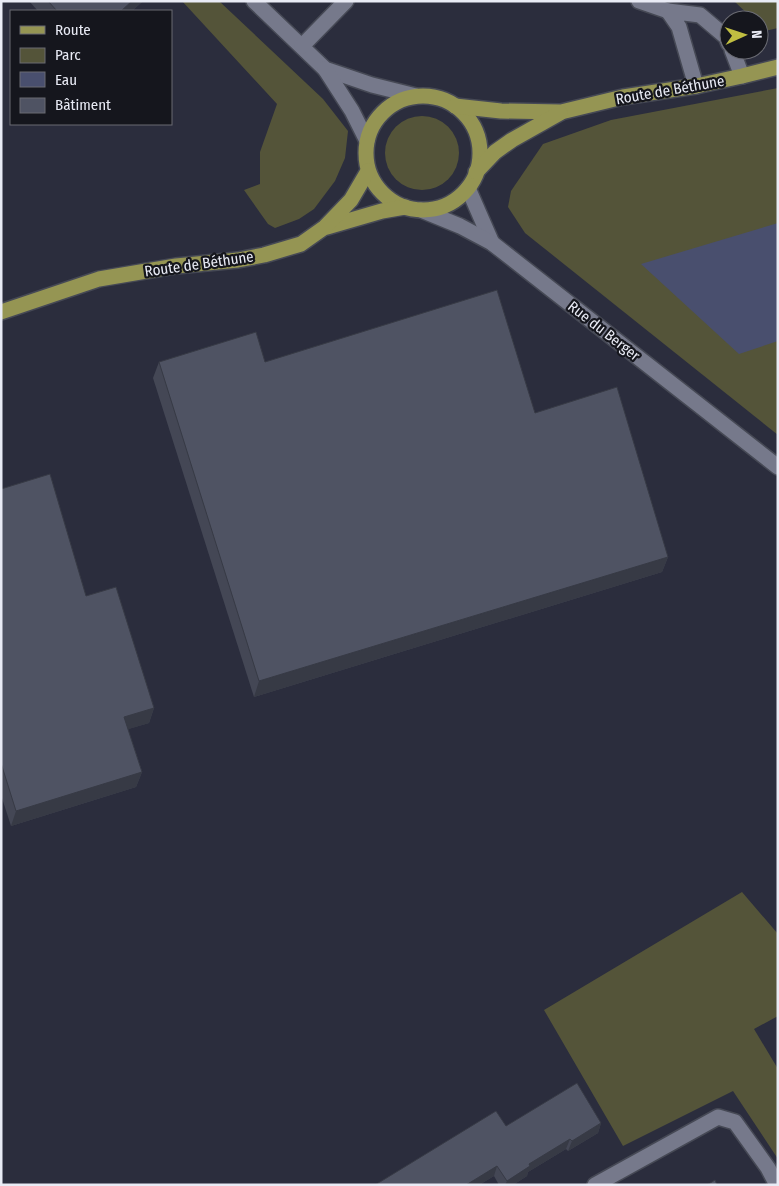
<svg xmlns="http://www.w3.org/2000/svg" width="779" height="1186" font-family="'Fira Sans Condensed',sans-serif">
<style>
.green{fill:#545439}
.water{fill:#494f6e}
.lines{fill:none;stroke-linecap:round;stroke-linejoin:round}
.minor-casing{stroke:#464955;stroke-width:18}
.major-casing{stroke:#464955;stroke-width:18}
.minor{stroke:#76798b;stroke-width:15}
.major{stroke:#959553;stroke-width:15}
.wall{fill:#444755}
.shaded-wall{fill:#373a45}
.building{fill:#4f5363;stroke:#373a45}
.labels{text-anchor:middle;stroke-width:4.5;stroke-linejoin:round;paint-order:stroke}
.street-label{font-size:15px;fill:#e9ebf5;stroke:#15161d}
</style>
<rect width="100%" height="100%" fill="#2b2d3d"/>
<!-- green -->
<g class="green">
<path d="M182,1h37l104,98 25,32 -3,27 -10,23 -21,28 -15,10 -24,9 -7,-4 -24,-34 16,-6v-32l17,-48z"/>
<path d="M734,1h44v27l-13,3 -6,-6v-5h-5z"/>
<path d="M778,88v347l-253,-202 -17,-26 3,-16 32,-47 68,-24z"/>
<circle cx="422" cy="153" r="37"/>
<path d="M742,892l36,42v82l-24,13 24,40v90l-45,-68 -110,55 -79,-136z"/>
</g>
<!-- water -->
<path class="water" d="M778,223v118l-39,13 -98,-90z"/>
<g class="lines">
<defs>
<g id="minor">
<path d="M254,1l71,68 47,16 44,11"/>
<path d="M639,1l29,10"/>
<path d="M302,46l44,-45"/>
<path d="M732,50l10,26"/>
<path d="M325,69l27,42 15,30"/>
<path d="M696,86l-17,-59 -11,-16 32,4 26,22 3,7"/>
<path d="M468,188l24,55"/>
<path d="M421,210l39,16 32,17 286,224"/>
<path d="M595,1185l123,-68 17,5 33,46 9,17"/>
</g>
<g id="major">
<circle cx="423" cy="153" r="57"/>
<path d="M455,106l46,5 60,1 62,-15 73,-11 46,-10 36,-9"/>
<path d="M476,172l19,-20 17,-12 48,-27"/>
<path d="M327,227l55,-16 23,-4"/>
<path d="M1,312l98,-33 77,-13 62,-6 26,-5 37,-11 24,-17 26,-27 17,-29"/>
</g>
</defs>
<!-- minor casing -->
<use href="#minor" class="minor-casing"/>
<!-- major casing -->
<use href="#major" class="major-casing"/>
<!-- minor -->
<use href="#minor" class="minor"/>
<!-- major -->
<use href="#major" class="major"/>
</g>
<!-- wall -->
<g class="wall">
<path d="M29,1h114l-11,10h-94z"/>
<path d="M159,362h106l270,51 133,144 -6,15 -408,125 -101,-319z"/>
<path d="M1,489l85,107 68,112 -5,15 -21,6 14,43 -6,15 -125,39 -10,-31z"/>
<path d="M601,1123l-3,10 -30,18 -2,-2 -38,23 -1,4 -14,9h-14l-5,-9 -15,9h-104l131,-59z"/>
</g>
<!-- shaded-wall -->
<g class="shaded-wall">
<path d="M132,1h11l-11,10h-11z"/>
<path d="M668,557l-6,15 -408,125 5,-16z"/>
<path d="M154,708l-5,15 -30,9 5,-15z"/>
<path d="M142,772l-6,15 -125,39 5,-15z"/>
<path d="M601,1123l-3,10 -30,18 4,-10z"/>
<path d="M570,1139l-4,10 -38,23 -1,4 -14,9h-8l2,-4 22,-17z"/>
<path d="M497,1166l-3,10 -15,9h-13z"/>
</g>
<!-- building -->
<g class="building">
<path d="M48,1h84l-11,10h-64z"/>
<path d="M497,290l38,123 82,-26 51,170 -409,124 -100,-319 97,-30 9,30z"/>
<path d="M50,474l36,122 30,-9 38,121 -30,9 18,55 -126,39 -15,-48v-274z"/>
<path d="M577,1083l24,40 -29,18 -2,-2 -41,25 1,2 -23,15 -10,-15 -31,19h-91l121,-74 10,15z"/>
<path d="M715,1180l2,5h-10z"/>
</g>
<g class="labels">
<!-- street labels -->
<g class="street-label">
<text transform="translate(670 90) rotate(-10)" y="5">Route de Béthune</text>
<text transform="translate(199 264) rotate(-8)" y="5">Route de Béthune</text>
<text transform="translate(604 331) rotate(38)" y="5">Rue du Berger</text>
</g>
</g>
<!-- border -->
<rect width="779" height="1186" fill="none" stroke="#e9ebf5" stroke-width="5"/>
<!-- legend -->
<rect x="10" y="10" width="162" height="115" fill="#15161d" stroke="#6a6b73"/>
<rect x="20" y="26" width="25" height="8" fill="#959553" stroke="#6a6b73"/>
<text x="55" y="35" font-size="15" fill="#e9ebf5">Route</text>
<rect x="20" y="48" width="25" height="15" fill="#545439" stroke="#6a6b73"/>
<text x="55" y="60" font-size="15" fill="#e9ebf5">Parc</text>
<rect x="20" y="72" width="25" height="15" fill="#494f6e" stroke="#6a6b73"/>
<text x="55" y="85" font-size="15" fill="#e9ebf5">Eau</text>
<rect x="20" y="98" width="25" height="15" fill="#4f5363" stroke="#6a6b73"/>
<text x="55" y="110" font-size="15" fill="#e9ebf5">Bâtiment</text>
<!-- north arrow -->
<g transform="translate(744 35) rotate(87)"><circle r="24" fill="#15161d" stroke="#6a6b73"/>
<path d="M0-4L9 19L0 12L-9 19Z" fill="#c0be41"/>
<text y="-8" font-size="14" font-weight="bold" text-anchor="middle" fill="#e9ebf5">N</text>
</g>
</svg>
